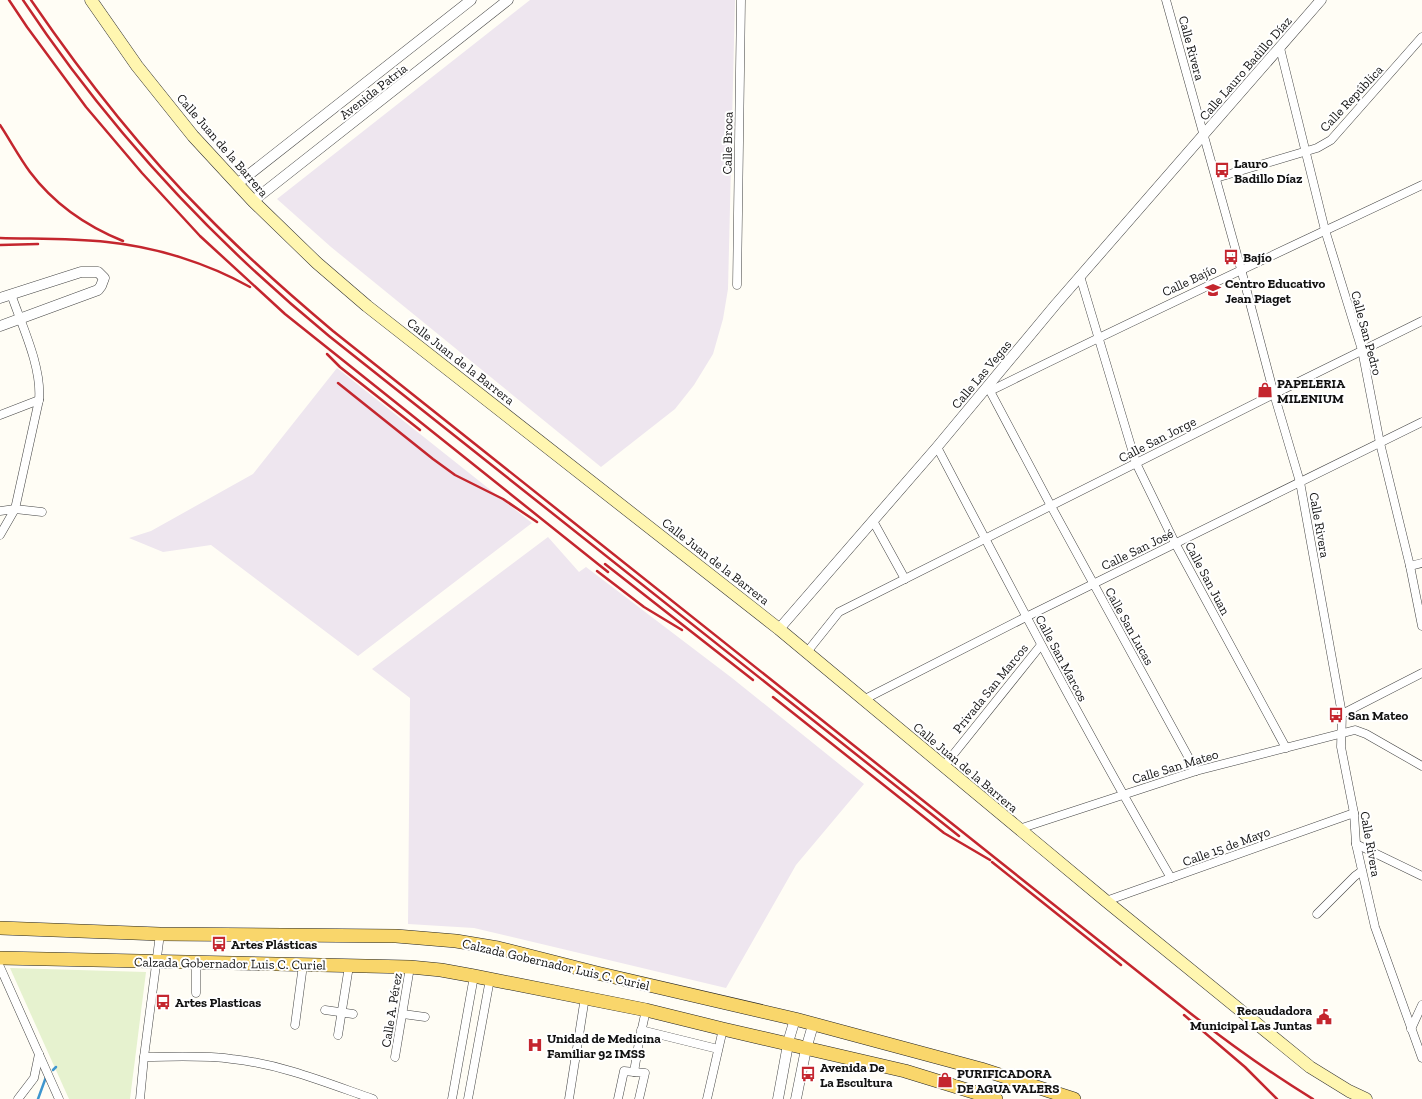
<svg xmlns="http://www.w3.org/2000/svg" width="1422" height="1099" font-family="'Zilla Slab',serif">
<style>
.industrial{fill:#eee6ef}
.pitch{fill:#e6f2cf}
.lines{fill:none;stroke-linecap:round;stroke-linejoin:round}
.stream{stroke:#3f96cf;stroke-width:2.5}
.minor-casing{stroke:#444;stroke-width:9}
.tertiary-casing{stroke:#444;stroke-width:11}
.secondary-casing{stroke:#333;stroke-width:13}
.primary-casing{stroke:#222;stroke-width:14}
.minor{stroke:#fff;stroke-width:8}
.tertiary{stroke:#fff;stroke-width:10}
.secondary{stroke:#fff6b0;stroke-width:12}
.primary{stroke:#f9d66b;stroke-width:13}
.rail{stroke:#c4262e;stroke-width:2.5}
.labels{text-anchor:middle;stroke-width:4;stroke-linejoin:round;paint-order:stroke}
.street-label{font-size:13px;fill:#111;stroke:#fff}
.poi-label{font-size:13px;font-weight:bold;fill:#111;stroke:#fff;text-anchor:start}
</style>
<rect width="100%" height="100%" fill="#fffdf5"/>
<!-- industrial -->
<g class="industrial">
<path d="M530,0h205l-7,289 -5,30 -10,35 -19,31 -19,24 -74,58 -270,-220 -54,-48z"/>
<path d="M337,368l195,155 -174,133 -147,-111 -48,7 -34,-14 22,-7 102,-57z"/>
<path d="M548,537l31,35 7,-5 146,111 132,106 -68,81 -70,123 -252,-60 -66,-4 2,-226 -38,-29z"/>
</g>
<!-- pitch -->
<path class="pitch" d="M10,968l136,4 -16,127h-61z"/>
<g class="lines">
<!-- stream -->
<g class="stream">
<path d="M53,1070l3,-3"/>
<path d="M38,1099l8,-22"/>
</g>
<defs>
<g id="minor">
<path d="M1166,0l75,269 33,125 26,88 42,232 -1,33 13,66 2,31 19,83 47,131"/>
<path d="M1280,48l45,182 37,120 18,93 30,123 12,60"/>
<path d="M1216,178l101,-30 14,-8 91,-103"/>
<path d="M1080,276l56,187 39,80 111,205"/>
<path d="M737,285l4,-285"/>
<path d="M990,386v5l61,115 145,265"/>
<path d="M990,391c143,-71 288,-138 432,-206"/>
<path d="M0,415l39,-15"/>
<path d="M937,447c76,145 152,290 234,431"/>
<path d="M0,511l15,-2 27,3"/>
<path d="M873,521l32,58"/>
<path d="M0,535l15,-26 24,-109c3,-33 -17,-74 -28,-106"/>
<path d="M1410,566l12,-3"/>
<path d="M807,652l32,-40 435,-218 148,-73"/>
<path d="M863,700l163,-83 396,-195"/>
<path d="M1342,714l80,-41"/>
<path d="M944,766l97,-121"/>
<path d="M1019,829l177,-58 159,-41 11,4 56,32"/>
<path d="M1356,844l66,32"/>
<path d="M1106,901l248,-88"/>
<path d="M1317,914l38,-38 7,-5"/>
<path d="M196,962v31"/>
<path d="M0,967l59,132"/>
<path d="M325,1010l28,4"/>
<path d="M403,1014l22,3"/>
<path d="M295,1025l8,-60"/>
<path d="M1411,1029l11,-24"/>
<path d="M641,1030l77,19"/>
<path d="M338,1035l11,-69"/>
<path d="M144,1057c29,0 59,-2 88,2 49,5 95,24 141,40"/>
<path d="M395,1057l15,-90"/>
<path d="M634,1072l11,1 -6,26"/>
<path d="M18,1099l16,-21 5,-24"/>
<path d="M140,1099l4,-42 16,-123"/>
<path d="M452,1099l22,-123"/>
<path d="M468,1099l22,-120"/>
<path d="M569,1099l16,-102"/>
<path d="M618,1099l6,-28 10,1 5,-30 7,-32"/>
<path d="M707,1099l16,-70"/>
</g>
<g id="tertiary">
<path d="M237,184l234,-184"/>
<path d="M253,201l255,-201"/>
<path d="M0,298l81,-26h17l6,6 -3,8 -3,4 -98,36"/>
<path d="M779,629l158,-182 119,-143 265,-304"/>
<path d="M778,1099l11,-60 6,-20"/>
<path d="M796,1099l10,-50 7,-24"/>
</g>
<path id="secondary" d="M91,0l46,66 56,70 60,65 64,62 50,43 412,323 327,272 204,166 39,24 17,8"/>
<g id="primary">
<path d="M0,928l160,6 236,2 60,5 42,7 99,25 198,46 186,50 93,30"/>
<path d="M0,958l410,9 31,3 33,6 172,34 77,19 182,42 91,28"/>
</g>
</defs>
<!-- minor casing -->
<use href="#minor" class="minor-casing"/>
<!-- tertiary casing -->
<use href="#tertiary" class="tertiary-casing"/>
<!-- secondary casing -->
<use href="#secondary" class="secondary-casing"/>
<!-- primary casing -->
<use href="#primary" class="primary-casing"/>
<!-- minor -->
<use href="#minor" class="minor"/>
<!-- tertiary -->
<use href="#tertiary" class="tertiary"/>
<!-- secondary -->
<use href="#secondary" class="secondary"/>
<!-- primary -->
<use href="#primary" class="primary"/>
<!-- rail -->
<g class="rail">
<path d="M9,0l18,27 59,80 56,66 58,63 85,78 323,258"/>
<path d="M23,0c85,128 188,239 306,336l630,500"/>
<path d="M31,0c52,76 109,149 174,214 41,42 84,80 128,117l857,682c40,31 80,60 123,86"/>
<path d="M0,125c10,15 19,32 30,47 24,32 56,54 93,69"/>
<path d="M0,238c36,1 72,0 107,4 49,5 100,21 143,45"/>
<path d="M0,245l38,-1"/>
<path d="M327,354l13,13 80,63"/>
<path d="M338,383l95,76 22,16 48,24 34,23"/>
<path d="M605,564l148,116"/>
<path d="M597,571l47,36 38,23"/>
<path d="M773,697l171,136 46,27"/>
<path d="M992,862l129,103"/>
<path d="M1184,1015l61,52 32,32"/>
</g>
</g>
<!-- icons -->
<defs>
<symbol id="bus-bare" viewBox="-9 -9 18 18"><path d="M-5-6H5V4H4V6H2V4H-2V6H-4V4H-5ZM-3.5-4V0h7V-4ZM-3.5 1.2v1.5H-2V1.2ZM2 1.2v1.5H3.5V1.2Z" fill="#c4262e" stroke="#fff" stroke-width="2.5" paint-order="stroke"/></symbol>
<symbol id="school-bare" viewBox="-9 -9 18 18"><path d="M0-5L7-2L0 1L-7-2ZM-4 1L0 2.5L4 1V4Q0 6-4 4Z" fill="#c4262e" stroke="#fff" stroke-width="2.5" paint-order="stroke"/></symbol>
<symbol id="shop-bare" viewBox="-9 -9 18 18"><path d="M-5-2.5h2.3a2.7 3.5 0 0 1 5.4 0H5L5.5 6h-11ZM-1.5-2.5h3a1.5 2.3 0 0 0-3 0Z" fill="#c4262e" stroke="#fff" stroke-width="2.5" paint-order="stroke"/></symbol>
<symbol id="civic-bare" viewBox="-9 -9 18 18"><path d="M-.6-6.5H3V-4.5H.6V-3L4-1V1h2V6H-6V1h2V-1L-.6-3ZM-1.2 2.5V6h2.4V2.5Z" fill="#c4262e" stroke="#fff" stroke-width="2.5" paint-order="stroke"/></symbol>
<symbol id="hospital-bare" viewBox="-9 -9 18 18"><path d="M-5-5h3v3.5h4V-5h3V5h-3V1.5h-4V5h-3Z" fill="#c4262e" stroke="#fff" stroke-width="2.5" paint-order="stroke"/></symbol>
</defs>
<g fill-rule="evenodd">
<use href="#bus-bare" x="1211" y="159" width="22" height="22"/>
<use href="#bus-bare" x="1220" y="246" width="22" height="22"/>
<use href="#school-bare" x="1202" y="279" width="22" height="22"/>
<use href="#shop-bare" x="1254" y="379" width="22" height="22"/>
<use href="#bus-bare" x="1325" y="704" width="22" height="22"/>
<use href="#bus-bare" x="208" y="933" width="22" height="22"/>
<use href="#bus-bare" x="152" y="991" width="22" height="22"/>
<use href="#civic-bare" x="1313" y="1006" width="22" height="22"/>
<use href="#hospital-bare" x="524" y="1034" width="22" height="22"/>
<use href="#bus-bare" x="797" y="1063" width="22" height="22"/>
<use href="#shop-bare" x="934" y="1069" width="22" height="22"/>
</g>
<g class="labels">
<!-- street labels -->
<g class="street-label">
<text transform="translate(1192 48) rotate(75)" y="5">Calle Rivera</text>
<text transform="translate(1245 68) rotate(-49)" y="5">Calle Lauro Badillo Díaz</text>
<text transform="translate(373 91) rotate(-38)" y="5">Avenida Patria</text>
<text transform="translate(1351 98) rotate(-47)" y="5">Calle República</text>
<text transform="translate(727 143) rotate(-89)" y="5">Calle Broca</text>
<text transform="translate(223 145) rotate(49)" y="5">Calle Juan de la Barrera</text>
<text transform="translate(1189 280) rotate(-25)" y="5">Calle Bajío</text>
<text transform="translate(1367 333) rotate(75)" y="5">Calle San Pedro</text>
<text transform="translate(461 361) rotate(38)" y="5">Calle Juan de la Barrera</text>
<text transform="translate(981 374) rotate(-50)" y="5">Calle Las Vegas</text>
<text transform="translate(1157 439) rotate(-27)" y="5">Calle San Jorge</text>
<text transform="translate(1320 525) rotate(80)" y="5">Calle Rivera</text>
<text transform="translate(1137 549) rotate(-26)" y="5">Calle San José</text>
<text transform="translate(716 561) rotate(38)" y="5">Calle Juan de la Barrera</text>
<text transform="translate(1208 578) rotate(62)" y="5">Calle San Juan</text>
<text transform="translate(1130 626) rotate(61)" y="5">Calle San Lucas</text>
<text transform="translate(1062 658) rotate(62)" y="5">Calle San Marcos</text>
<text transform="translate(990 688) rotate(-51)" y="5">Privada San Marcos</text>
<text transform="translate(1175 766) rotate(-17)" y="5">Calle San Mateo</text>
<text transform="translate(966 767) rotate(40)" y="5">Calle Juan de la Barrera</text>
<text transform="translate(1371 844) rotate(80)" y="5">Calle Rivera</text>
<text transform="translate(1226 846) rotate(-20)" y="5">Calle 15 de Mayo</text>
<text transform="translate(230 963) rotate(1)" y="5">Calzada Gobernador Luis C. Curiel</text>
<text transform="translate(556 964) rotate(13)" y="5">Calzada Gobernador Luis C. Curiel</text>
<text transform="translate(391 1010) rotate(-81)" y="5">Calle A. Pérez</text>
</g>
<!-- poi labels -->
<g class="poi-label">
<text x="1234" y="168">Lauro<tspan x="1234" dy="15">Badillo Díaz</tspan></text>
<text x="1243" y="262">Bajío</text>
<text x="1225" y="288">Centro Educativo<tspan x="1225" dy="15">Jean Piaget</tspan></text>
<text x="1277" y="388">PAPELERIA<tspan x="1277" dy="15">MILENIUM</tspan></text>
<text x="1348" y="720">San Mateo</text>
<text x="231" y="949">Artes Plásticas</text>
<text x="175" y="1007">Artes Plasticas</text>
<text x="1312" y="1015" text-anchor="end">Recaudadora<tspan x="1312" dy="15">Municipal Las Juntas</tspan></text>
<text x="547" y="1043">Unidad de Medicina<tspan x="547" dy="15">Familiar 92 IMSS</tspan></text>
<text x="820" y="1072">Avenida De<tspan x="820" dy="15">La Escultura</tspan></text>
<text x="957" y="1078">PURIFICADORA<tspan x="957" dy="15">DE AGUA VALERS</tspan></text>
</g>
</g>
</svg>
